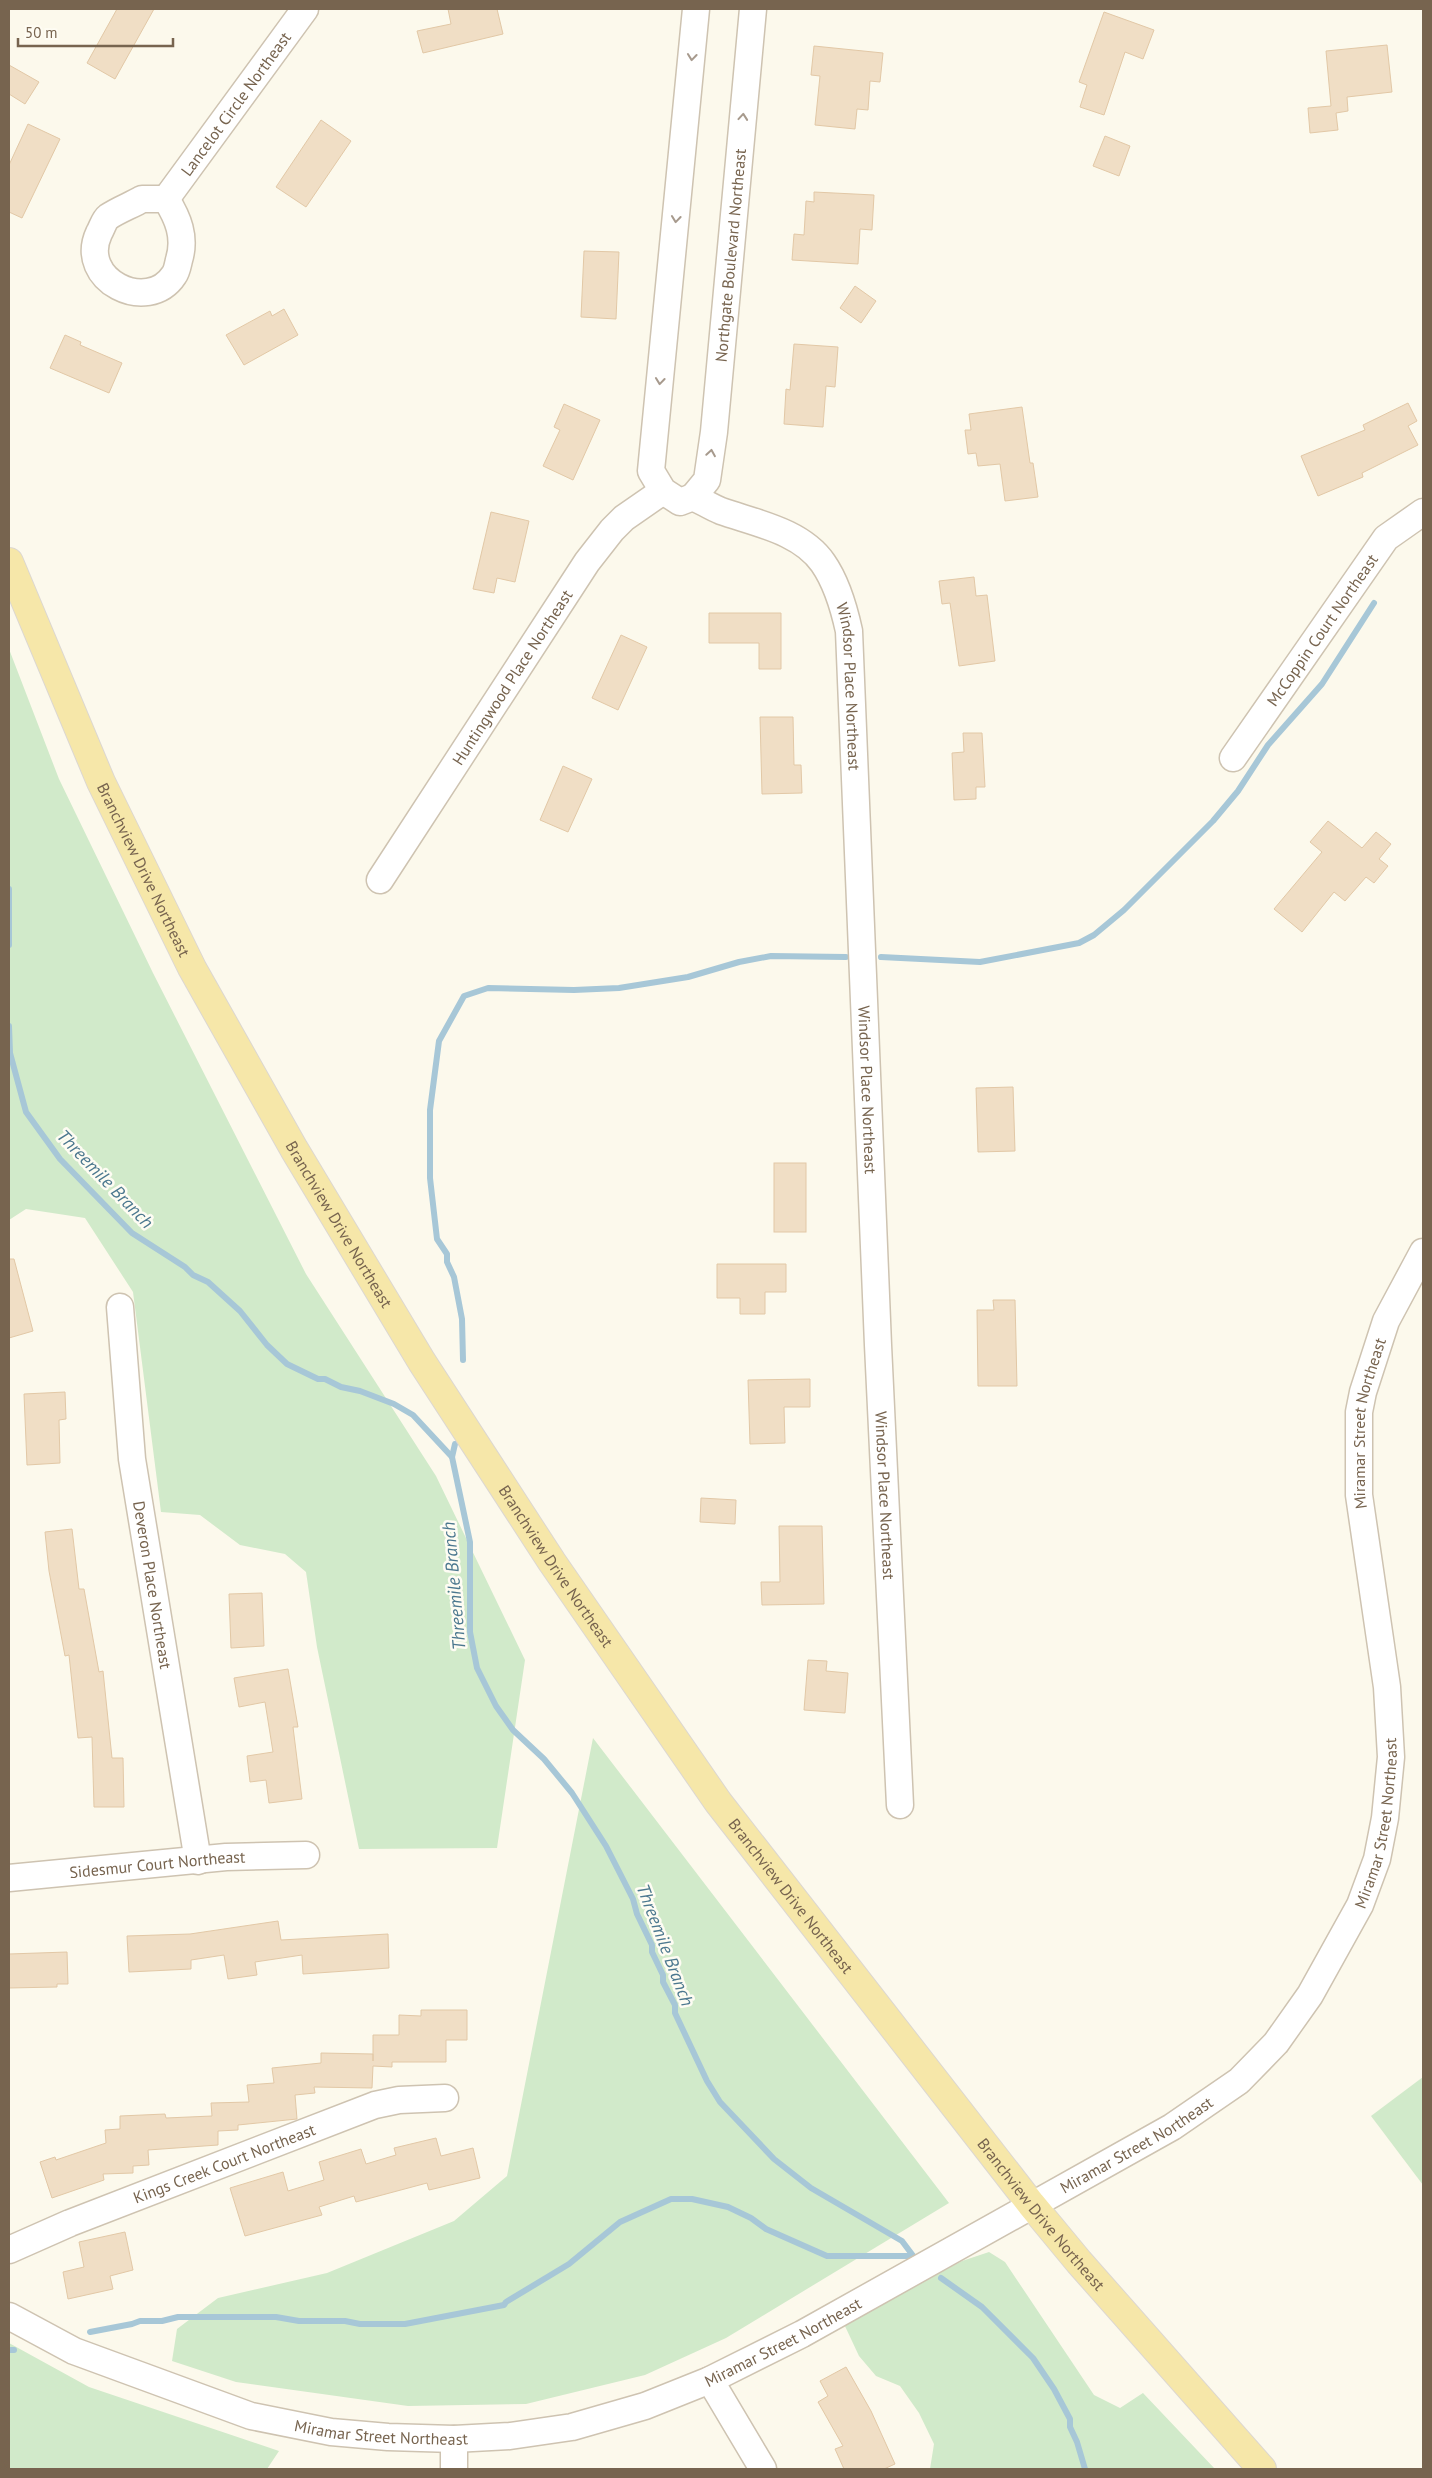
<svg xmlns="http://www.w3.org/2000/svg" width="1432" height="2478" font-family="'PT Sans',sans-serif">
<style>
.green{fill:#d1eaca}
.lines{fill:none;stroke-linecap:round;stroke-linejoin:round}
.stream{stroke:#a7c7d7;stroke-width:6}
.building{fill:#f0dec5;stroke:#e2c8a6}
.minor-casing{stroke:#cec3b1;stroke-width:29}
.major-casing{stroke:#dcd7d1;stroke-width:30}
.minor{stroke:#fff;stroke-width:26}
.major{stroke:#f6e7a9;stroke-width:28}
.oneway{stroke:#a79a8d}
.labels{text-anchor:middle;stroke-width:5;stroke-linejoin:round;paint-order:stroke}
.street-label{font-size:16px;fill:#77644f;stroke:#fefcf3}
.water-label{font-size:18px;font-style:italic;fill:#4c788f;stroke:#fefcf3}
</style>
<rect width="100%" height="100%" fill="#fcf9ec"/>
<!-- green -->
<g class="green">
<path d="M9,649l50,130 94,194 153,301 130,202 89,184 -28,188 -138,1 -42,-202 -11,-75 -21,-18 -45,-9 -40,-30 -39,-3 -28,-220 -48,-74 -59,-9 -17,11z"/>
<path d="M593,1738l356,465 -223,135 -81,37 -119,29 -118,2 -172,-24 -64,-21 5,-32 41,-31 109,-25 127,-52 53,-45z"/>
<path d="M1423,2077v108l-52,-69z"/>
<path d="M989,2252l16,10 89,133 26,13 23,-15 72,76h-285l4,-25 -15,-31 -19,-27 -24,-10 -17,-20 -15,-32 118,-63z"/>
<path d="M9,2343l80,44 190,64 -12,18h-258z"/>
</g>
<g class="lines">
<!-- stream -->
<g class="stream">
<path d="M9,889v56"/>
<path d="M881,957l99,5 99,-19 15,-8 30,-25 89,-89 25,-30 30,-46 54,-61 52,-81"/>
<path d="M9,1026l1,27 16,59 34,47 72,74 53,34 8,8 15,7 32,29 27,34 20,19 31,15h7l16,8 19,4 34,13 19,11 39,42 18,85v90l7,36 19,38 17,24 31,29 28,34 34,53 27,53 4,15 15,31v7l11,23v7l12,23v8l32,68 13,21 54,57 37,29 91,53 12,16"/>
<path d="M463,1360l-1,-41 -8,-42 -7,-15v-8l-10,-15 -7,-61v-68l9,-69 25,-45 24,-8 86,2 45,-2 69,-11 51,-15 32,-6 75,1"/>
<path d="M452,1457l3,-13"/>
<path d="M941,2278l41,29 51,51 21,31 16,30v8l7,15 8,27"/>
<path d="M90,2332l42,-8 8,-3h22l16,-4h98l23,4h46l15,3h45l99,-19 2,-3 63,-38 51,-42 51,-23h21l36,8 23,11 15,11 61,27h85"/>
<path d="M9,2350h5"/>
</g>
</g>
<!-- building -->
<g class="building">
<path d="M117,9h37l-39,70 -28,-16z"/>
<path d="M448,9h49l6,25 -80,19 -6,-22 34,-7z"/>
<path d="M1104,12l50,18 -11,29 -18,-7 -21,63 -24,-8 7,-22 -8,-3z"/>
<path d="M1387,45l5,47 -45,5 1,14 -12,2 2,17 -28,3 -2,-25 23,-2 -5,-55z"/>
<path d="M814,46l69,7 -3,29 -10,-1 -2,29 -11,-1 -2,20 -40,-4 5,-49 -9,-1z"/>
<path d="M9,65l30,17 -14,22 -16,-10z"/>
<path d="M321,120l30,21 -45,66 -30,-20z"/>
<path d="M28,124l32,15 -38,79 -13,-6v-47z"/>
<path d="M1105,136l25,10 -11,30 -26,-10z"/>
<path d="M814,192l60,3 -2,35 -12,-1 -2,35 -66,-4 2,-26 10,1 2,-34 8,1z"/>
<path d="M584,251l35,1 -3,67 -35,-2z"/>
<path d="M855,286l21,15 -15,22 -21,-15z"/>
<path d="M284,309l14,26 -54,30 -18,-30 44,-24 2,5z"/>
<path d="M65,335l16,7 -1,3 42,18 -13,30 -59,-25z"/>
<path d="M794,344l44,3 -3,40 -9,-1 -3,41 -39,-3 2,-35 4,1z"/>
<path d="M1408,403l9,18 -9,5 10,19 -56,28 1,4 -45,19 -17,-40 64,-26 -2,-5z"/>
<path d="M564,404l36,16 -27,60 -30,-14 17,-36 -6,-3z"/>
<path d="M1022,407l8,56h3l5,34 -33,4 -5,-37 -22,2 -2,-13 -8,1 -3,-24h6l-2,-16z"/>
<path d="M491,512l38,9 -14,61 -18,-4 -3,15 -21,-4z"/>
<path d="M974,577l2,19 11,-1 8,66 -36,5 -9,-63 -8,1 -3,-23z"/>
<path d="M709,613h72v56h-22v-26h-50z"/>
<path d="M621,635l26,12 -29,63 -26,-12z"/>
<path d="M760,717h33l1,48h7l1,28 -40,1z"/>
<path d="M963,733h19l3,54h-9v12l-22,1 -2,-47 12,-1z"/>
<path d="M563,766l29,13 -24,53 -28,-12z"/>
<path d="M1328,821l34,27 14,-16 15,12 -12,15 9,7 -14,17 -8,-6 -21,24 -11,-9 -32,40 -28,-23 48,-57 -12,-10z"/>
<path d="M1013,1087l2,64 -37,1 -2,-64z"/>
<rect x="774" y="1163" width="32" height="69"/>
<path d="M9,1259h5l19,72 -24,7z"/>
<path d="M717,1264h69v28h-21v22h-25v-16h-23z"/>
<path d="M993,1300h22l2,86h-39l-1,-76h17z"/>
<path d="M810,1379v28h-26l1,36 -35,1 -2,-64z"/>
<path d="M65,1392l1,27 -7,1 1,43 -33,2 -3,-71z"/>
<path d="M701,1498l35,2 -1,24 -35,-2z"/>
<path d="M779,1526h43l2,78 -62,1 -1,-23h19z"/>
<path d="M72,1529l7,60h5l15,83 4,-1 9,87h11l1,49h-30l-2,-70 -14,1 -9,-83 -4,1 -16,-85 -4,-39z"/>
<path d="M262,1593l2,53 -33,2 -2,-54z"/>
<path d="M808,1660l19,1 -1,10 22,2 -3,40 -41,-3z"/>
<path d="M288,1669l10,58h-5l9,72 -33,4 -3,-23 -16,2 -3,-26 26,-4 -8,-50 -26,5 -5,-29z"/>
<path d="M278,1921l3,19 107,-6 1,34 -86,6 -1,-19 -47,7 2,13 -29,4 -4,-24 -33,5v9l-62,3 -2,-36 63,-2z"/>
<path d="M67,1952l1,32h-11v3l-48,1v-34z"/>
<path d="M421,2010h46v30h-21v22h-54v5l-19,-1 -1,22 -58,-1 1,6 -20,2 2,24 -59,6v5l-20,1v14l-70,5 1,15 -16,1v7l-30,1 1,6 -52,18 -12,-36 15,-5 1,3 50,-17 -1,-13 15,-1v-13l45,-2 1,4 46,-2 -1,-13 38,-1 -2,-17 27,-2 -2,-15 49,-5v-10l52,1v7v-26h26v-20l22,1z"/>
<path d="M436,2138l5,18 32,-8 7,30 -51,12 -2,-7 -71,19 -2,-6 -35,11 3,8 -77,21 -15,-48 53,-16 5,19 36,-11 -5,-18 42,-13 5,15 30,-9 -2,-7z"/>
<path d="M125,2232l8,38 -23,6 3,13 -45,10 -5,-27 21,-5 -5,-25z"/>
<path d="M846,2367l25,44 24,53 -11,5h-40l-9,-20 8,-3 -25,-44 10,-6 -8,-15z"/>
</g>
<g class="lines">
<defs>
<g id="minor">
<path id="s1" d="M696,9l-45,462 12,20 17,11 13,-5c9,4 18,10 28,14 34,12 80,20 102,52 14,20 21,45 26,68l29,714 22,460"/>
<path d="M142,199h24c12,19 20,38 13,61 -1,4 -2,11 -5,15 -26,40 -97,5 -75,-42 3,-5 5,-13 9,-16 10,-7 24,-12 34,-18z"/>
<path id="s2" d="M166,199l139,-190"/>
<path id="s3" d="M693,497l14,-17 7,-48 39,-423"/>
<path id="s4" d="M1233,758l153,-220 37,-26"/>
<path id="s5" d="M380,880l207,-318 25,-32 12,-12 39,-27"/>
<path id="s6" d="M120,1307l12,152 66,402"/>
<path id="s7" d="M9,1878l217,-21 80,-2"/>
<path id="s8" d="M9,2250l61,-27 305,-118 24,-5 46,-2"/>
<path id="s9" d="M9,2316l65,35 177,65 80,16 57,5 66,2 56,-3 62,-9 73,-21 65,-26 92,-46 370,-207 67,-46 37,-38 34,-48 50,-90 17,-46 8,-41 6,-61 -4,-70 -28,-192v-83l4,-20 23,-71 37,-69"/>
<path d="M710,2380l53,89"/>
<path d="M454,2469v-30"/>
</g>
<g id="major">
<path id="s10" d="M9,562l92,220 91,186 102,181 128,213 130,200 166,240 313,402 48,58 183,207"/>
</g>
</defs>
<!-- minor casing -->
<use href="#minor" class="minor-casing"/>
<!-- major casing -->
<use href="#major" class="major-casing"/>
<!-- minor -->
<use href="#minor" class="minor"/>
<!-- major -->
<use href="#major" class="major"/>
</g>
<!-- one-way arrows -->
<defs><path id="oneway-chevron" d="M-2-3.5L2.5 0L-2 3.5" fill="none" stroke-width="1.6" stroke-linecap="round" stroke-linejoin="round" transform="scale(1.25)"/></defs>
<g class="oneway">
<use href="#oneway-chevron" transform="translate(692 57) rotate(96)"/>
<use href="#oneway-chevron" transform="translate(743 117) rotate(-85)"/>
<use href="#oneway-chevron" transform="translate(676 219) rotate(96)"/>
<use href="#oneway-chevron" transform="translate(660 381) rotate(96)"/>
<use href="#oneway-chevron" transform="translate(711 453) rotate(-81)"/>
</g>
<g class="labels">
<!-- street labels -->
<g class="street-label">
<text dy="6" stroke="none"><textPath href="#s2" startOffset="118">Lancelot Circle Northeast</textPath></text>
<text dy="6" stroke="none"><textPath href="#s3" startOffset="248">Northgate Boulevard Northeast</textPath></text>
<text dy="6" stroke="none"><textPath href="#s4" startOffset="156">McCoppin Court Northeast</textPath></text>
<text dy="6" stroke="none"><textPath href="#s5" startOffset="242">Huntingwood Place Northeast</textPath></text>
<text dy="6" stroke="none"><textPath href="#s1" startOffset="798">Windsor Place Northeast</textPath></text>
<text dy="6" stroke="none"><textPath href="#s10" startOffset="336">Branchview Drive Northeast</textPath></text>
<text dy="6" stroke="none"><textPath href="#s1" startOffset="1202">Windsor Place Northeast</textPath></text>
<text dy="6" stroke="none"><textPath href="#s10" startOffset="741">Branchview Drive Northeast</textPath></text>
<text dy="6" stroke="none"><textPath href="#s9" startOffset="2044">Miramar Street Northeast</textPath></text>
<text dy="6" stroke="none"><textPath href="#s1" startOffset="1608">Windsor Place Northeast</textPath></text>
<text dy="6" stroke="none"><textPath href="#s10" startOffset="1146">Branchview Drive Northeast</textPath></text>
<text dy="6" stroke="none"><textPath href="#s6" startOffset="280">Deveron Place Northeast</textPath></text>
<text dy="6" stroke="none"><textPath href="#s9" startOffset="1639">Miramar Street Northeast</textPath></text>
<text dy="6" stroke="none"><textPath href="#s7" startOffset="149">Sidesmur Court Northeast</textPath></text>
<text dy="6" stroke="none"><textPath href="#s10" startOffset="1551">Branchview Drive Northeast</textPath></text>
<text dy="6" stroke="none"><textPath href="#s9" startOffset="1219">Miramar Street Northeast</textPath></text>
<text dy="6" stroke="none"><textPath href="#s8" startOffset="232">Kings Creek Court Northeast</textPath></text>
<text dy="6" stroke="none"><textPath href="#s10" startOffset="1956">Branchview Drive Northeast</textPath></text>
<text dy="6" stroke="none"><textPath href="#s9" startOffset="814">Miramar Street Northeast</textPath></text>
<text dy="6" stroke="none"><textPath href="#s9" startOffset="394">Miramar Street Northeast</textPath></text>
</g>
<!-- water labels -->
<g class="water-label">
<text transform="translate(105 1179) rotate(46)" y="6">Threemile Branch</text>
<text transform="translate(454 1586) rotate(-95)" y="6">Threemile Branch</text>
<text transform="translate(665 1945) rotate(69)" y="6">Threemile Branch</text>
</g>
</g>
<!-- border -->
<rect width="1432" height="2478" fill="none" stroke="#77644f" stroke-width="20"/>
<!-- scale -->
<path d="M18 38v8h155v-8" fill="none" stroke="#77644f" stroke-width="2.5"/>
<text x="25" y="38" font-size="15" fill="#77644f" stroke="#fefcf3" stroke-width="4" paint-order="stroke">50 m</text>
</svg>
